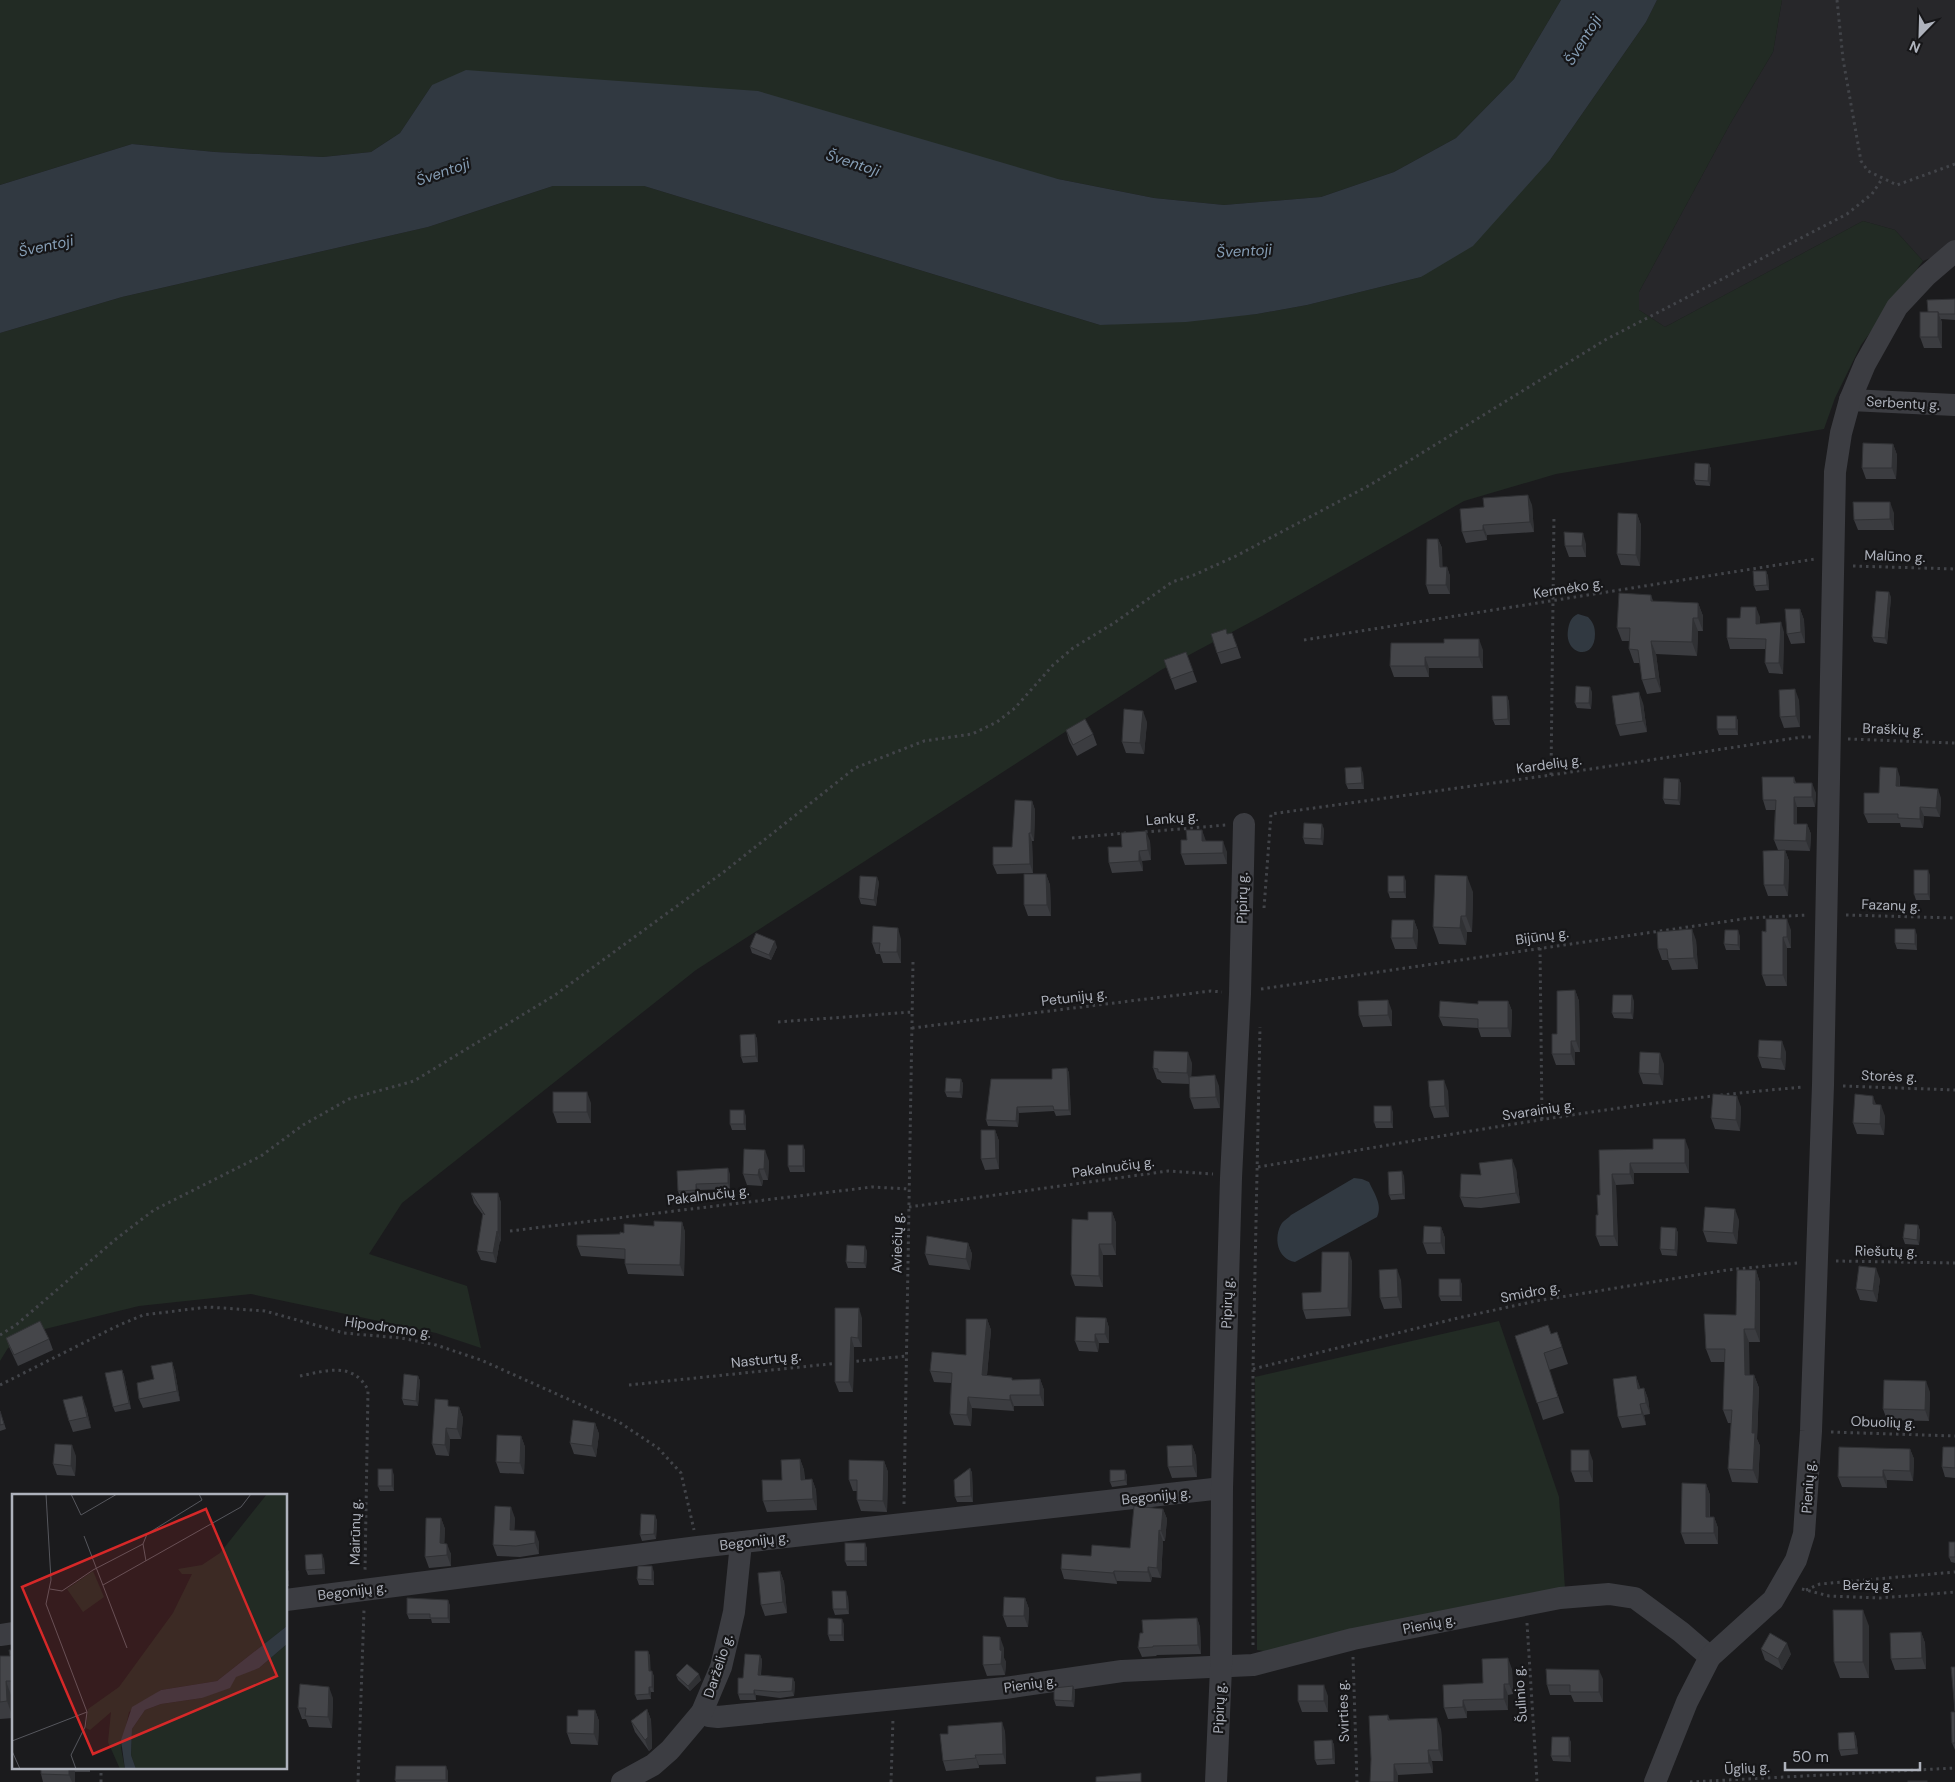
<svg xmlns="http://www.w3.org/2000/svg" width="1955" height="1782" font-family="'DM Sans',sans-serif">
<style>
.built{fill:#27272a}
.green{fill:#222b24}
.water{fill:#313941}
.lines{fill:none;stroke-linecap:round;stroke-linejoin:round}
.path{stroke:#424449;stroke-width:3;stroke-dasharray:2.5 4;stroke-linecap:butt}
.minor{stroke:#3c3d42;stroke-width:22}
.wall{fill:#3b3c40}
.shaded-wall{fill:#303134}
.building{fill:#45464a;stroke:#303134}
.labels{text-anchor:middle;stroke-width:4.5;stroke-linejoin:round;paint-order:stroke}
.street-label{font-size:14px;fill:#aeb2bc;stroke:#161618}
.water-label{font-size:15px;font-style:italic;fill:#869eb5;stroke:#161618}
.inset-road{fill:none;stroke:#56575d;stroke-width:1}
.view{fill:#d62828;fill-opacity:0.15;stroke:#d62828;stroke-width:2.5}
.inset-edge{fill:none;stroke:#aeb2bc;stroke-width:2.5}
</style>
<rect width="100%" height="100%" fill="#1b1b1d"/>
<!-- built -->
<path class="built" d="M1782,0h173v248l-32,13 -28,-31 -32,-9 -198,106 -26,-17v-18l91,-168 43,-72z"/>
<!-- green -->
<g class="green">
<path d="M0,0h1561l-47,79 -58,59 -62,34 -73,25 -97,8 -70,-7 -96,-19 -626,-94 -32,48 -29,19 -48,5 -108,-5 -83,-8 -132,41z"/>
<path d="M1657,0h125l-9,52 -43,72 -91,168v18l26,17 198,-106 32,9 28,31 -62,84 -26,53 -11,31 -268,45 -92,27 -202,115 -101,54 -465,300 -294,233 -33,51 98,32 14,62 -45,-15 -185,-39 -112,12 -94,23 -37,19 -8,13v-1028l122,-36 306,-70 125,-41h91l456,139 157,-11 50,-9 114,-28 129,-117 96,-138z"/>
<path d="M1499,1321l60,176 6,92 -287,64 -21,-3 -2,-273z"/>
</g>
<!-- water -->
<g class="water">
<path d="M1561,0h96l-11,22 -96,138 -77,86 -52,31 -114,28 -50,9 -71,8 -86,3 -456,-139h-91l-125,41 -306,70 -122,36v-148l132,-41 83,8 108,5 48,-5 29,-19 32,-48 34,-15 292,21 300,88 96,19 70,7 97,-8 73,-25 62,-34 58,-59z"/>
<path d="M1578,614l10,3c5,5 7,10 7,17 0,28 -31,21 -27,-4 1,-7 3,-13 10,-16z"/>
<path d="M1354,1178l8,1 7,3c5,11 14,23 8,35l-82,45c-18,-3 -22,-25 -13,-39 2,-3 7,-5 9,-8z"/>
</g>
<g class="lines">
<!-- path -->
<g class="path">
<path d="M1837,0l6,59 18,102 7,10 29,14 58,-21"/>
<path d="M1853,566l102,3"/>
<path d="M1304,640l511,-81"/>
<path d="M1848,739l107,4"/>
<path d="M1551,775l3,-260"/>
<path d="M1145,832l81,-7"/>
<path d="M1072,838l54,-5"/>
<path d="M1264,908l7,-94 280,-39 251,-38h10"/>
<path d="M1846,915l109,3"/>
<path d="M1540,948l2,172"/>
<path d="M1261,989l489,-71 58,-3"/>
<path d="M778,1022l134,-10"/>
<path d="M912,1028l299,-37 11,1"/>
<path d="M1843,1086l112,4"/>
<path d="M1258,1167c182,-30 363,-65 546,-80"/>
<path d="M909,1207l259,-36 45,3"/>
<path d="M510,1231l362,-44 37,2"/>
<path d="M1836,1261l119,2"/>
<path d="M0,1335l16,-10 100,-86 38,-29 107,-54 42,-31 46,-26 65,-18 141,-86 170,-124 130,-103 69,-27 48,-7 25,-12 18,-14 38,-43 20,-17 41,-25 58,-41 22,-7 42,-19 134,-71 235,-145 242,-126 25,-20 10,-15"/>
<path d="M850,1362l56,-6"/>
<path d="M1253,1369l205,-51 78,-17 191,-31 70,-7"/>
<path d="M300,1376c26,-5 53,-15 68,14l-3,181"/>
<path d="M0,1385l115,-58 28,-12 65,-8 57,4 79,22 57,5 35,7 45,15 138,62 39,26 23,25 13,57"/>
<path d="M629,1385l210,-22"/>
<path d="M1831,1432l124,4"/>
<path d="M904,1504l9,-542"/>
<path d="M1802,1589l27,7 51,2 75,-6"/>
<path d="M1806,1590l14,-6 135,-12"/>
<path d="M1527,1623l10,159"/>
<path d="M1253,1645v-276l7,-342"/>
<path d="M1353,1657l4,125"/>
<path d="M101,1782v-14"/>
<path d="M358,1782l6,-172"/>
<path d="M891,1782l2,-64"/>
<path d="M1690,1782l265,-14"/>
</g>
<!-- minor -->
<g class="minor">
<path d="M1850,400l105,5"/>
<path d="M286,1600l412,-53 524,-59"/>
<path d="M0,1635l14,-2"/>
<path d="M702,1712l7,4 9,1 287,-29 117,-17 131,-6 100,-26 207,-41 49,-4 26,4 46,34 29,25"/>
<path d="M622,1782l31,-17 17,-15 32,-38 19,-45 13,-55 7,-69"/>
<path d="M1216,1782l5,-114 1,-180 9,-310 9,-184 4,-170"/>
<path d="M1655,1782l32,-80 23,-45 63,-57 23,-40 8,-26 7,-103 12,-346 12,-613 6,-39 9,-33 15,-36 32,-57 29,-31 29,-25"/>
</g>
</g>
<!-- wall -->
<g class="wall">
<path d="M1955,299v21l-14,-1 1,4v25h-18l-4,-11 8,-25z"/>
<path d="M1893,444l4,11 -1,24h-30l-4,-11z"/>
<path d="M1709,464l2,5 -1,17 -14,-1 -2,-5z"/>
<path d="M1532,505l2,27 -47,3v5l-21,3 -4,-11z"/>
<path d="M1894,513v17h-36l-4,-10z"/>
<path d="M1637,514l4,11 -1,41 -19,-1 -4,-11z"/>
<path d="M1438,539l4,9v19h5l3,9v18h-21l-3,-9z"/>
<path d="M1586,544v13h-17l-4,-11z"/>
<path d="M1766,571l2,5 1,14 -13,1 -2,-5z"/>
<path d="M1651,595l2,6 45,2 5,13v15h-5l-1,25 -41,-2 5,38 -14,2 -5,-14 -2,-17h-6l-5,-14 1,-8h-8l-5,-13z"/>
<path d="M1891,597l-4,47 -13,-2 -2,-5z"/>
<path d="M1800,609l4,11 1,23 -14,1 -4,-10z"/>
<path d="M1760,617v7l24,8 -1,42 -14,-1 -4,-10v-14h-35l-3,-11 13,-20z"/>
<path d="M1227,634l9,9 5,15 -20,6 -4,-11z"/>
<path d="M1391,643l92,7v18h-54v9h-35l-4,-11z"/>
<path d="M1186,652l11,30 -22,8 -11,-30z"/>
<path d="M1592,692l-1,17 -14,-1 -2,-5z"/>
<path d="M1507,696l2,6 1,23h-15l-2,-5z"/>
<path d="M1799,700l1,27 -16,1 -4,-11z"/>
<path d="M1643,703l4,29 -27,4 -4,-11z"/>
<path d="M1736,716l2,5v14h-19l-2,-6z"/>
<path d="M1147,722l-3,32 -18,-1 -4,-11z"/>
<path d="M1066,730l27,4 4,11 -20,11 -8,-15z"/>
<path d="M1363,773l1,16h-16l-2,-5z"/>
<path d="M1794,777l2,6 20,10 -1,14h-18v17h10l4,10 -1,17 -32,-1 -4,-10 1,-30h-9l-3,-10z"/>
<path d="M1900,777v9l41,12 -1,19 -16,-1 -1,12 -22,-1 -1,-4h-32l-4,-9 15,-21z"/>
<path d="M1679,779l2,5 -1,21 -15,-1 -2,-5z"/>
<path d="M1032,801l3,9 -1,31h-2l1,32 -36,1 -4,-9 19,-18z"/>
<path d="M1324,829l-1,16 -18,-1 -2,-6z"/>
<path d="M1202,830l3,11 22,11v12l-42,1 -4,-11 6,-14z"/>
<path d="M1150,841l1,19 -9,1 1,10 -31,2 -3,-10 13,-16z"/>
<path d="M1785,850l4,11 -1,35h-20l-4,-11z"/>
<path d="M1046,874l4,11 1,31h-23l-4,-11z"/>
<path d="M1930,875v25h-14l-2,-6z"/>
<path d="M1406,881v17h-16l-2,-6z"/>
<path d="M879,882l-3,24 -15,-2 -2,-6z"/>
<path d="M1473,892l-1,40h-5l-1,13 -27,-1 -6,-17z"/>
<path d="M1414,920l4,11 -1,18h-22l-4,-11z"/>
<path d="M1791,930v18h-4v38h-21l-4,-11v-44z"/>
<path d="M1917,935v15l-20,-1 -2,-6z"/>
<path d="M1740,936v14h-14l-2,-6z"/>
<path d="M901,939v24h-18l-3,-9h-4l-4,-11z"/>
<path d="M1696,940l2,29 -26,1 -4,-10h-6l-4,-11z"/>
<path d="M750,947h27l-6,13 -19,-7z"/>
<path d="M1575,990l4,11 1,51h-5v13h-19l-4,-11 5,-20z"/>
<path d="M1508,1001l4,10 -1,26h-30l-3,-9 -35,-2 -4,-9 39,-13z"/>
<path d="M1634,1001l-1,18 -19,-1 -2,-5z"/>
<path d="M1392,1011v15l-29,1 -4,-11z"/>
<path d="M755,1034l2,5 1,23 -15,1 -2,-6z"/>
<path d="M1786,1052l-1,18 -23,-2 -4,-11z"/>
<path d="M1192,1063l-1,13 28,10 1,22 -26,1 -4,-11v-14l-28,-1 -2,-3 -3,-1 -4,-11z"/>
<path d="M1664,1064l-1,21 -20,-1 -4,-11z"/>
<path d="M1067,1068l2,5 2,42 -15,1 -2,-5 -35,2 -1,14 -30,-1 -2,-6 66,-41z"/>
<path d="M961,1079l2,5 -1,14 -15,-1 -2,-5z"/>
<path d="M1448,1091l1,26 -15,1 -4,-11z"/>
<path d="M591,1103v20h-34l-4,-11z"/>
<path d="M1741,1107l-1,24 -25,-2 -4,-11z"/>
<path d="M1393,1112v16h-17l-2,-6z"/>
<path d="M746,1116v14h-14l-2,-6z"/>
<path d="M1885,1116l-1,19 -27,-1 -4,-11z"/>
<path d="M995,1130l4,11v28l-14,1 -4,-11z"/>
<path d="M803,1145l2,6v21h-15l-2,-6z"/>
<path d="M1599,1150h90v23h-55v11l-18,1 2,61h-18l-4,-10 4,-41z"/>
<path d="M769,1161l-1,19h-5l-1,6 -15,-1 -4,-11z"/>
<path d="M1516,1169l4,34 -39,5 -17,-1 -4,-10 21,-22z"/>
<path d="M677,1171l53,3v15l-32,1v6l-18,1 -2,-6z"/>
<path d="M1404,1176l1,23 -14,1 -2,-5z"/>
<path d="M471,1193h27l3,10v39l-1,-2 -4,23 -15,-3 -4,-9 6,-36 -9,-12z"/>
<path d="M1112,1212l4,11v32h-13v32l-28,-1 -4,-11 17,-55z"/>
<path d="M1739,1220l-2,24 -30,-2 -4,-11z"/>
<path d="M682,1222l3,10 -1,44 -56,-2 -3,-10v-5l-44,-3 -4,-10 43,-12 4,-1 30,-7z"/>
<path d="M1918,1225l2,6 -1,14 -14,-1 -2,-6z"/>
<path d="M1441,1227l4,11v16h-18l-4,-11z"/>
<path d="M1676,1228l2,5 -1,23 -15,-1 -2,-6z"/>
<path d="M968,1243l4,11 -2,16 -41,-5 -4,-11z"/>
<path d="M867,1251l-1,17h-18l-2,-6z"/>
<path d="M1352,1261l-1,55 -45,3 -3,-9z"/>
<path d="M1756,1270l4,13v59h-11v33h5l5,13 -2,51 3,7 -2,37 -26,-1 -4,-13 3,-46h-3l-5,-13 2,-48h-14l-5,-13 30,-34z"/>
<path d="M1460,1279l2,6v16h-21l-2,-5z"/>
<path d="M1880,1279l-3,23 -17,-2 -4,-11z"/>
<path d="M1401,1280l1,28 -18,1 -4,-11z"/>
<path d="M835,1308l27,10v29h-8l-1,45h-14l-4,-10z"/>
<path d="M1106,1318l3,10v15h-10l-1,9 -19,-1 -4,-10z"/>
<path d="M987,1319l4,11 -4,45 26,5 27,-1 4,11v16h-30v5l-42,-3 -1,18 -17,-1 -4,-11 1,-31 -17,-1 -4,-11 36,-16z"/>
<path d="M1557,1332l11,32 -19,6 15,43 -21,7 -28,-84 36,-2z"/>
<path d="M6,1338l43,1 4,11 -35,16 -8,-17z"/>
<path d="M172,1362l3,10 5,29 -37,7 -4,-9z"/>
<path d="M122,1370l2,5 7,34 -16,3 -2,-5z"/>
<path d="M418,1376l2,5 -2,25 -14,-1 -2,-6z"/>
<path d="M1636,1376l4,13 4,-1 4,11 2,15 -6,1 2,10 -24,3 -4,-11z"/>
<path d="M1930,1392l-1,29 -42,-1 -4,-11z"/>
<path d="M86,1407l5,21 -18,4 -4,-11z"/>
<path d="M459,1407l4,11 -2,21h-11l-1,17 -13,-1 -4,-11z"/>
<path d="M0,1411l6,18 -6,2z"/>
<path d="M595,1423l4,11 -3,23 -22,-3 -4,-11z"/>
<path d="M521,1436l4,11 -1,27 -24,-1 -4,-11z"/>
<path d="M1192,1445l4,11 1,21 -25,1 -4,-11z"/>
<path d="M1955,1447v31l-10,-1 -3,-10z"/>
<path d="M1910,1449l4,10 -1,22 -26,-1v8l-45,-1 -4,-10z"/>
<path d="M76,1456l-1,20 -18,-1 -4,-11z"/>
<path d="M800,1459l4,11 1,10 7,-1 4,11 1,20 -50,2 -4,-11z"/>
<path d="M884,1461l4,11 -1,40 -26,-1 -4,-11v-9h-4l-4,-11z"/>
<path d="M1593,1461v21h-18l-4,-11z"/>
<path d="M970,1468l2,5 1,29h-16l-2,-5z"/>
<path d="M1125,1470l2,6v9l-15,2 -2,-5z"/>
<path d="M394,1475v16h-14l-2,-5z"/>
<path d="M1706,1484l4,11v22h4l4,11v16h-33l-4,-11z"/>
<path d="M1163,1509l4,10 -2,22h-2l-2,37 -9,-1 -1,5 -34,-1v3l-53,-5 -3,-10 30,-13 39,-8z"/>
<path d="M655,1515l2,6 -1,18 -14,2 -2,-6z"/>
<path d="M441,1518l4,11 -1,14 7,11v12l-22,2 -4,-11z"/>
<path d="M515,1518l-1,12 25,12v12l-19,3 -23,-1 -4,-11z"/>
<path d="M1955,1542v21l-4,-1 -2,-5z"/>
<path d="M865,1543l2,6v17h-20l-2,-5z"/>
<path d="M324,1559l1,15 -17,1 -2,-5z"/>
<path d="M286,1567l3,5v14h-3z"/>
<path d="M780,1571l4,11 3,31 -22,3 -4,-11z"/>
<path d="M654,1572v13h-15l-2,-6z"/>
<path d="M848,1597l1,17 -14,1 -2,-6z"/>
<path d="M1025,1598l4,11 -1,18h-21l-4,-11z"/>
<path d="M448,1600l2,6v17h-18l-1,-4h-22l-2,-5z"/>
<path d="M1197,1618l3,9 1,27 -44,1 -1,1 -14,1 -4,-9z"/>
<path d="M844,1624v17h-14l-2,-6z"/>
<path d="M1869,1626v52h-29l-6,-16z"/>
<path d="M1921,1632l4,11 1,26 -31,1 -4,-11z"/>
<path d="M1004,1648v10l2,4 -1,13 -18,1 -4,-11z"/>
<path d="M1761,1649l30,5 -9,16 -17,-10z"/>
<path d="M14,1650v48h-2l1,20 -13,1v-63h10z"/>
<path d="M648,1651l2,5v15l4,5v16h-3v7l-14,1 -2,-5z"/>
<path d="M760,1655l2,5 -1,15 32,3 2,5 -1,13 -14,2 -24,-3v5h-16l-2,-6 5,-16z"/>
<path d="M1512,1669l1,25 -5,1v15l-41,1v7l-19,1 -4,-11 39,-25z"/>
<path d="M676,1675l25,5 -11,11 -12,-11z"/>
<path d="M1603,1679v23h-29l-3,-7h-21l-3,-10z"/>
<path d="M1073,1686l2,5 -1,16 -18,-1 -2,-6z"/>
<path d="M1328,1696v16h-26l-4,-11z"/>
<path d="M333,1698l-1,30 -23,-1 -3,-8h-4l-4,-11z"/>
<path d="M647,1709l4,11 1,28 -3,3 -14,-19 -4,-11z"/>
<path d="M595,1710l4,11 -1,24 -27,-1 -4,-11z"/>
<path d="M1955,1712v38l-3,-7z"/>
<path d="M1388,1715l2,5 51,9 2,32h-11l1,12 -35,2v7h-28z"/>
<path d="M1005,1731l1,33 -27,1v3l-33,3 -3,-10 5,-27z"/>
<path d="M1854,1732l2,5 2,17 -17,2 -2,-6z"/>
<path d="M1569,1737l2,6v19l-18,-1 -2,-5z"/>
<path d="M1332,1740l2,5 1,19 -18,1 -2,-5z"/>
<path d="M41,1768h49v4h-15v10h-32l-2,-8z"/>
<path d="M448,1771v11h-52l-1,-2z"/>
</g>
<!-- shaded-wall -->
<g class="shaded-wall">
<path d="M1938,312l4,11v25l-4,-11z"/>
<path d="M1893,444l4,11 -1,24 -4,-11z"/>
<path d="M1709,464l2,5 -1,17 -2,-5z"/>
<path d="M1528,495l4,10 2,27 -4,-10z"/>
<path d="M1890,502l4,11v17l-4,-11z"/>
<path d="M1637,514l4,11 -1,41 -4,-11z"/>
<path d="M1483,525l4,10v5l-4,-10z"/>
<path d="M1583,533l3,11v13l-4,-11z"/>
<path d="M1438,539l4,9 1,28 -3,-9z"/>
<path d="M1447,567l3,9v18l-4,-9z"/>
<path d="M1766,571l2,5 1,14 -2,-5z"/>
<path d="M1889,592l2,5 -4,47 -2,-6z"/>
<path d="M1698,603l5,13v15l-5,-13z"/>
<path d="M1756,607l4,10v18l-4,-11z"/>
<path d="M1800,609l4,11 1,23 -4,-11z"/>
<path d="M1693,618l5,13 -1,25 -5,-14z"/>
<path d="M1781,622l3,10 -1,42 -4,-11z"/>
<path d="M1479,639l4,11v18l-4,-11z"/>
<path d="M1651,641l5,13 5,38 -5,-14z"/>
<path d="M1425,657l4,11v9l-4,-11z"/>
<path d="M1590,687l2,5 -1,17 -2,-6z"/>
<path d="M1795,689l4,11 1,27 -4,-11z"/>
<path d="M1639,692l4,11 4,29 -4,-11z"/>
<path d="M1507,696l2,6 1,23 -2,-6z"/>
<path d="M1143,711l4,11 -3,32 -4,-11z"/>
<path d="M1736,716l2,5v14l-2,-6z"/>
<path d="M1361,767l2,6 1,16 -2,-6z"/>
<path d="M1897,768l3,9 -1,18 -3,-9z"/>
<path d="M1679,779l2,5 -1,21 -2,-5z"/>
<path d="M1812,783l4,10 -1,14 -3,-10z"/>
<path d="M1938,789l3,9 -1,19 -4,-9z"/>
<path d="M1794,797l3,10v27l-3,-10z"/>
<path d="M1032,801l3,9 -1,31 -3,-8z"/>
<path d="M1920,807l4,9 -1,12 -3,-9z"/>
<path d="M1322,824l2,5 -1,16 -2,-6z"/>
<path d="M1807,824l4,10 -1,17 -4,-10z"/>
<path d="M1202,830l4,11h-4z"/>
<path d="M1146,831l4,10 1,19 -3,-10z"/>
<path d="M1029,833l3,8 1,32 -3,-9z"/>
<path d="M1223,841l4,11v12l-4,-11z"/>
<path d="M1785,850l4,11 -1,35 -4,-11z"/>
<path d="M1139,851l3,10 1,10 -4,-10z"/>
<path d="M1928,870l2,5v25l-2,-6z"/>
<path d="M1046,874l4,11 1,31 -4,-11z"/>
<path d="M1404,876l2,5v17l-2,-6z"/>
<path d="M1467,876l6,16 -1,40 -6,-16z"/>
<path d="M877,877l2,5 -3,24 -2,-6z"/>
<path d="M1461,916l6,16 -1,13 -6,-17z"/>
<path d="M1787,919l4,11v18l-4,-11z"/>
<path d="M1414,920l4,11 -1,18 -4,-11z"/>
<path d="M898,928l3,11v24l-4,-11z"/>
<path d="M1692,929l4,11 2,29 -4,-11z"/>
<path d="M1915,929l2,6v15l-2,-6z"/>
<path d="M1738,930l2,6v14l-2,-5z"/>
<path d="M1783,937l4,11v38l-4,-11z"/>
<path d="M775,941l2,6 -6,13 -2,-5z"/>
<path d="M1575,990l4,11 1,51 -4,-11z"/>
<path d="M1632,995l2,6 -1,18 -2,-6z"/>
<path d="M1388,1000l4,11v15l-4,-11z"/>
<path d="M1508,1001l4,10 -1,26 -3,-9z"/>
<path d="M755,1034l2,5 1,23 -2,-6z"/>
<path d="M1571,1041l4,11v13l-4,-11z"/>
<path d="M1782,1041l4,11 -1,18 -4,-11z"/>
<path d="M1188,1052l4,11 -1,21 -4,-11z"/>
<path d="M1660,1053l4,11 -1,21 -4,-11z"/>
<path d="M1067,1068l2,5 2,42 -2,-5z"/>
<path d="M1215,1075l4,11 1,22 -4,-11z"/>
<path d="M961,1079l2,5 -1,14 -2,-6z"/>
<path d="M1444,1080l4,11 1,26 -4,-11z"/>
<path d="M587,1092l4,11v20l-4,-11z"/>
<path d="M1737,1096l4,11 -1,24 -4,-11z"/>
<path d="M1873,1096l4,11 -4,-3z"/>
<path d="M1881,1105l4,11 -1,19 -4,-11z"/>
<path d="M1391,1106l2,6v16l-2,-6z"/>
<path d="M1017,1107l2,6 -1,14 -2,-6z"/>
<path d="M744,1110l2,6v14l-2,-6z"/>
<path d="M995,1130l4,11v28l-3,-11z"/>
<path d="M1685,1139l4,11v23l-4,-10z"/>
<path d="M803,1145l2,6v21l-2,-6z"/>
<path d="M765,1150l4,11 -1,19 -4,-11z"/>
<path d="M1512,1159l4,10 4,34 -4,-10z"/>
<path d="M1630,1163l4,10v11l-4,-10z"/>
<path d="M728,1168l2,6v15l-2,-6z"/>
<path d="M759,1169l4,11 -1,6 -4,-11z"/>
<path d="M1402,1171l2,5 1,23 -2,-5z"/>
<path d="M1612,1174l4,11 2,61 -4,-10z"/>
<path d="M696,1184l2,6v6l-2,-6z"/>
<path d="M498,1193l3,10v39l-3,-9z"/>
<path d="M1735,1209l4,11 -2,24 -4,-11z"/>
<path d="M1112,1212l4,11v32l-4,-11z"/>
<path d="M682,1222l3,10 -1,44 -4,-11z"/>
<path d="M1918,1225l2,6 -1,14 -2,-5z"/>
<path d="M1441,1227l4,11v16l-4,-11z"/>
<path d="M1676,1228l2,5 -1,23 -2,-6z"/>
<path d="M497,1231l3,9 -4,23 -3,-10z"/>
<path d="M968,1243l4,11 -2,16 -4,-11z"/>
<path d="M1099,1244l4,11v32l-4,-11z"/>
<path d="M865,1246l2,5 -1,17 -2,-5z"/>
<path d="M1349,1252l3,9 -1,55 -3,-8z"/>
<path d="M1876,1268l4,11 -3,23 -4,-11z"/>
<path d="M1397,1269l4,11 1,28 -4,-11z"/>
<path d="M1756,1270l4,13v59l-5,-13z"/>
<path d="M1460,1279l2,6v16l-2,-5z"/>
<path d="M859,1308l3,10v29l-4,-9z"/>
<path d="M1106,1318l3,10v15l-4,-9z"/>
<path d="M987,1319l4,11 -5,56 -4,-11z"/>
<path d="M1744,1329l5,13 1,46 -5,-13z"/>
<path d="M1095,1334l4,9 -1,9 -3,-10z"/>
<path d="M851,1337l3,10 -1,45 -4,-10z"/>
<path d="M172,1362l3,10 5,29 -3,-10z"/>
<path d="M122,1370l2,5 7,34 -2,-6z"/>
<path d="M1754,1375l5,13 -2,51 3,7 -2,37 -5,-13 -1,-37z"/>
<path d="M418,1376l2,5 -2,25 -2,-5z"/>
<path d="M1636,1376l4,11 2,13 -4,-11z"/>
<path d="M1040,1379l4,11v16l-4,-11z"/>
<path d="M1926,1381l4,11 -1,29 -4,-11z"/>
<path d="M1644,1388l4,11 2,15 -4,-11z"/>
<path d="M1010,1395l4,11v5l-4,-11z"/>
<path d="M82,1396l4,11 5,21 -4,-11z"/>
<path d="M968,1397l4,11 -1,18 -4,-11z"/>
<path d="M1640,1404l4,11 2,10 -4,-11z"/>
<path d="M459,1407l4,11 -2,21 -4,-10z"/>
<path d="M595,1423l4,11 -3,23 -4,-11z"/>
<path d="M446,1428l4,11 -1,17 -4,-11z"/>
<path d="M521,1436l4,11 -1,27 -4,-11z"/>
<path d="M72,1445l4,11 -1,20 -4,-10z"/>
<path d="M1192,1445l4,11 1,21 -4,-11z"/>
<path d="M1910,1449l4,10 -1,22 -3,-10z"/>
<path d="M1589,1450l4,11v21l-4,-11z"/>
<path d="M800,1459l4,11 1,21 -4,-11z"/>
<path d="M884,1461l4,11 -1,40 -4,-11z"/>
<path d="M970,1468l2,5 1,29 -2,-6z"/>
<path d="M392,1469l2,6v16l-2,-5z"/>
<path d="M1125,1470l2,6v9l-2,-5z"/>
<path d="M1883,1470l4,10v8l-4,-11z"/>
<path d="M812,1479l4,11 1,20 -4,-11z"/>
<path d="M1706,1484l4,11 -1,33 -3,-11z"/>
<path d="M511,1507l4,11 -1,23 -4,-11z"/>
<path d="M1163,1509l4,10 -2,22 -4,-10z"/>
<path d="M655,1515l2,6 -1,18 -2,-5z"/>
<path d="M1714,1517l4,11v16l-4,-11z"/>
<path d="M441,1518l4,11 -1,25 -4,-11z"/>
<path d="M1159,1530l4,11 -2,37 -4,-10z"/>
<path d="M535,1531l4,11v12l-4,-11z"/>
<path d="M865,1543l2,6v17l-2,-5z"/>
<path d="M447,1544l4,10v12l-4,-11z"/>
<path d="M322,1554l2,5 1,15 -2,-5z"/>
<path d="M652,1566l2,6v13l-2,-5z"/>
<path d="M287,1567l2,5v14l-2,-5z"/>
<path d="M1148,1567l4,10 -1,5 -3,-10z"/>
<path d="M780,1571l4,11 3,31 -4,-11z"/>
<path d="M1114,1571l3,10v3l-4,-11z"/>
<path d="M846,1591l2,6 1,17 -2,-5z"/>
<path d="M1025,1598l4,11 -1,18 -4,-11z"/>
<path d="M448,1600l2,6v17l-2,-5z"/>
<path d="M1863,1610l6,16v52l-6,-16z"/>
<path d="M1197,1618l3,9 1,27 -3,-9z"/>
<path d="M842,1619l2,5v17l-2,-6z"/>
<path d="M1921,1632l4,11 1,26 -4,-11z"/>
<path d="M1000,1637l4,11v10l2,4 -1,13 -4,-11 -1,-14z"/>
<path d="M1787,1643l4,11 -9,16 -4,-11z"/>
<path d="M648,1651l2,5 1,20 -2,-5z"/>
<path d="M760,1655l2,5 -2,21 -2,-6z"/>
<path d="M1508,1658l4,11 1,25 -4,-10z"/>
<path d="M1599,1670l4,9v23l-4,-10z"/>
<path d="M652,1671l2,5v16l-2,-5z"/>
<path d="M699,1674l2,6 -11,11 -2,-5z"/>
<path d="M793,1678l2,5 -1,13 -2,-5z"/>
<path d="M6,1681l6,17 1,20 -6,-17z"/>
<path d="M1504,1684l4,11v15l-4,-11z"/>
<path d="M1324,1685l4,11v16l-4,-11z"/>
<path d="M1073,1686l2,5 -1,16 -2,-6z"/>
<path d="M329,1687l4,11 -1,30 -4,-11z"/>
<path d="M649,1687l2,5v7l-2,-5z"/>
<path d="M754,1690l2,5v5l-2,-6z"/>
<path d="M1463,1700l4,11v7l-4,-11z"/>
<path d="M647,1709l4,11 1,28 -3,3 -4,-11z"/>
<path d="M595,1710l4,11 -1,24 -4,-11z"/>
<path d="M1437,1718l4,11 2,32 -4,-11z"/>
<path d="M1002,1722l3,9 1,33 -3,-10z"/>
<path d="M1854,1732l2,5 2,17 -2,-5z"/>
<path d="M1569,1737l2,6v19l-2,-6z"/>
<path d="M1332,1740l2,5 1,19 -2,-5z"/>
<path d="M1428,1750l4,11 1,12 -4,-10z"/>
<path d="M975,1755l4,10v3l-3,-10z"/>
<path d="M1394,1764l4,11v7h-4z"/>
<path d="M446,1766l2,5v11h-1l-1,-2z"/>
<path d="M69,1768h5l1,4v10h-3l-3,-7z"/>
</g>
<!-- building -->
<g class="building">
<path d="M1955,299v15h-16l-1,-2h-10l-1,-12z"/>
<rect x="1920" y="312" width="18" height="25"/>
<path d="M1863,443l30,1 -1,24h-30z"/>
<path d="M1695,463l14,1 -1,17 -14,-1z"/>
<path d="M1528,495l2,27 -47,3v5l-21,2 -2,-23 24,-2 -1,-9z"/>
<path d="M1853,502h37v17l-36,1z"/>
<path d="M1618,513l19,1 -1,41 -19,-1z"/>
<path d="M1564,532l19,1 -1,13h-17z"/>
<path d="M1427,539h11l2,28h7l-1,18h-20z"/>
<path d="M1753,571h13l1,14 -13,1z"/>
<path d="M1876,591l13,1 -4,46 -13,-1z"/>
<path d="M1619,593l32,2v6l47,2v15h-5l-1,24 -41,-1 5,37 -14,2 -4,-30 -9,-1 1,-21h-13z"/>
<path d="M1741,607h15v17l25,-2 -2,41h-14l1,-24 -39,-1v-20h13z"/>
<path d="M1785,609h15l1,23 -14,2z"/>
<path d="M1226,629l1,5 5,-1 5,14 -20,6 -6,-19z"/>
<path d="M1444,639h35v18h-54v9h-35l1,-23h53z"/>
<path d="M1186,652l7,19 -22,8 -7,-19z"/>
<path d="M1576,686l14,1 -1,16h-14z"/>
<path d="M1795,689l1,27 -16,1 -1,-27z"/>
<path d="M1639,692l4,29 -27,4 -4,-29z"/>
<path d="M1492,696h15l1,23 -15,1z"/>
<path d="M1124,709l19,2 -3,32 -18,-1z"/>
<rect x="1717" y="716" width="19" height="13"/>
<path d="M1085,719l8,15 -20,11 -7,-15z"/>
<path d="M1361,767l1,16 -16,1 -1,-16z"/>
<path d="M1880,767l17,1 -1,18 42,3 -2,19 -16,-1v12l-22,-1v-4h-34v-21h15z"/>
<path d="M1762,777h32v6h18v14h-18v27h13l-1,17 -32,-1 2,-40h-13z"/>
<path d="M1664,778l15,1 -1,21 -15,-1z"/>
<path d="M1015,800l17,1 -1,32h-2l1,31 -37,1v-18h19z"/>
<path d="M1304,823l18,1 -1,15 -18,-1z"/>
<path d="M1186,830h16v11h21v12l-42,1v-14h6z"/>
<path d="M1146,831l2,19 -9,1v10l-30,2 -1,-16h14l-1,-14z"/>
<path d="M1785,850l-1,35h-20l-1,-34z"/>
<rect x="1914" y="870" width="14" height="24"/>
<path d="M1024,874h22l1,31h-23z"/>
<path d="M1435,875l32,1 -1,40h-5l-1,12 -27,-1z"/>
<path d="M860,876l17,1 -3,23 -15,-2z"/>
<rect x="1388" y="876" width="16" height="16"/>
<path d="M1766,919h21v18h-4v38h-21v-44l4,1z"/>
<path d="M1392,920h22l-1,18h-22z"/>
<path d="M873,926l25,2 -1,24h-18l1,-9h-8z"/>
<path d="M1692,929l2,29 -26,1 -1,-10h-9l-1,-17z"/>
<path d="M1895,929h20v15l-20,-1z"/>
<path d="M1725,930h13v15l-14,-1z"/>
<path d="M756,933l19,8 -6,14 -19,-8z"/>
<path d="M1575,990l1,51h-5v13h-19v-20h5v-43z"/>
<path d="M1613,995h19l-1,18h-19z"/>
<path d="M1388,1000v15l-29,1 -1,-15z"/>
<path d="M1440,1001l38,3v-3h30v27h-30v-9l-39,-2z"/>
<path d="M755,1034l1,22 -15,1 -1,-22z"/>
<path d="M1759,1040l23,1 -1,18 -23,-2z"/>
<path d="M1154,1051l34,1 -1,21 -29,-1v-3l-5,-1z"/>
<path d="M1640,1052l20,1 -1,21 -20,-1z"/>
<path d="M1067,1068l2,42h-15l-1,-4 -36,1 -1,14 -30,-1 5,-41h61v-10z"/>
<path d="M1215,1075l1,22 -26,1 -1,-21z"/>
<path d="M946,1078l15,1 -1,13h-15z"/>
<path d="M1444,1080l1,26 -15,1 -2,-26z"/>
<rect x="553" y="1092" width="34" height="20"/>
<path d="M1713,1094l24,2 -1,24 -25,-2z"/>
<path d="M1855,1094l18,2v8l8,1 -1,19 -27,-1z"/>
<rect x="1374" y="1106" width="17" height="16"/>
<rect x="730" y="1110" width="14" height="14"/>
<path d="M981,1130h14l1,28 -15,1z"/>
<path d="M1653,1139h32v24h-55v11h-18l2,62h-18v-21h2l-1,-20h3l-1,-45 54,-1z"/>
<rect x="788" y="1145" width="15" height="21"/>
<path d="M744,1149l21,1 -1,19h-5l-1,6 -15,-1z"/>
<path d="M1512,1159l4,34 -39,5 -17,-1 1,-23 20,1 -2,-12z"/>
<path d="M728,1168v15l-32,1v6l-18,1 -1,-20z"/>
<path d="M1402,1171l1,23 -14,1 -1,-23z"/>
<path d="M471,1193h27v40l-1,-2 -4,22 -16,-2 6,-38 2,2z"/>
<path d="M1705,1207l30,2 -2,24 -30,-2z"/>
<path d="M1088,1212h24v32h-13v32l-28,-1 1,-56 16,1z"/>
<path d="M654,1221l28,1 -2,43 -55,-1v-15l-48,-3v-11l43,-1v-2l4,1v-9l30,2z"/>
<path d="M1905,1224l13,1 -1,15 -14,-2z"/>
<path d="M1424,1226l17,1v16h-18z"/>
<path d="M1661,1227l15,1 -1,22 -15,-1z"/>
<path d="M927,1236l41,7 -2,16 -41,-5z"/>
<path d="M847,1245l18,1 -1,17 -18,-1z"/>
<path d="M1322,1252h27l-1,56 -45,2 -1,-17 19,-1z"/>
<path d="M1859,1266l17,2 -3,23 -17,-2z"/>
<path d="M1397,1269l1,28 -18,1 -1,-28z"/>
<path d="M1737,1270h19l-1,59h-11l1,46h9l-2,58h3l-2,37 -25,-1 4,-59h-9l2,-61h-19l-2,-35 32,1z"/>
<rect x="1439" y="1279" width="21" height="17"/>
<path d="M835,1308h24l-1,30 -7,-1 -2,45h-14z"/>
<path d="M1076,1317l30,1 -1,16h-10v8l-20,-1z"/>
<path d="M966,1319h21l-5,56 30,3v2l28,-1v16h-30v5l-42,-3 -1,18 -17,-1 2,-41 -22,-2 2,-19 34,3z"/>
<path d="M40,1321l9,18 -35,16 -8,-17z"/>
<path d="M1548,1325l3,9 6,-2 5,15 -18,6 14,44 -21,6 -22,-67z"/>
<path d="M172,1362l5,29 -38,8 -2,-16 17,-4 -3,-13z"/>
<path d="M122,1370l7,33 -16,4 -8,-34z"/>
<path d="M404,1374l14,2 -2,25 -14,-2z"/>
<path d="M1636,1376l2,13 6,-1 2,15 -6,1 2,10 -24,3 -5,-38z"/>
<path d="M1884,1380l42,1 -1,29 -42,-1z"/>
<path d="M82,1396l5,21 -18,4 -6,-21z"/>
<path d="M435,1399l13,1v6l11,1 -2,22 -11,-1 -1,17 -13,-1z"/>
<path d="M0,1411l4,13 -4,1z"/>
<path d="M573,1420l22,3 -3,23 -22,-3z"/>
<path d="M497,1435l24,1 -1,27 -24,-1z"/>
<path d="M55,1444l17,1 -1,21 -18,-2z"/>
<path d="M1192,1445l1,21 -25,1 -1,-21z"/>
<path d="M1839,1447l71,2v22l-27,-1v7h-45z"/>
<path d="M1943,1447h12v21l-13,-1z"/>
<rect x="1571" y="1450" width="18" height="21"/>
<path d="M800,1459l1,21 11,-1 1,20 -50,2 -1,-21h20l-1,-20z"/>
<path d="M849,1460l35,1 -1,40 -26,-1v-20h-8z"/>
<path d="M970,1468l1,28 -16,1 -1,-17z"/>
<rect x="378" y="1469" width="14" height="17"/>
<path d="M1110,1470h15v10l-15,2z"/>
<path d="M1682,1483l24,1v33h8v16h-33z"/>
<path d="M495,1506l16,1 -1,23 25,1v12l-19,3 -23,-1z"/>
<path d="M1134,1506l29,3 -2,22 -2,-1 -2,38 -9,-1v5l-34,-1 -1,2 -52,-4 1,-15 29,2 1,-11 38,3z"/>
<path d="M641,1514l14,1 -1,19 -14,1z"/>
<path d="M426,1518h15l-1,25 7,1v11l-22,2z"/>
<rect x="1949" y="1542" width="6" height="15"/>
<rect x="845" y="1543" width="20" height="18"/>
<path d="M322,1554l1,15 -17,1 -1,-15z"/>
<path d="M638,1566h14v14l-15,-1z"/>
<rect x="286" y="1567" width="1" height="14"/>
<path d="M780,1571l3,31 -22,3 -3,-32z"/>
<path d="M832,1591h14l1,18h-14z"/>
<path d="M1004,1597l21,1 -1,18h-21z"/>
<path d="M407,1598l41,2v18h-18v-4h-23z"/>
<path d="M1833,1610h30v52h-29z"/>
<path d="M828,1618l14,1v16h-14z"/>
<path d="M1197,1618l1,27 -45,1v1l-15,1 2,-15h3l-1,-13z"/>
<path d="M1921,1632l1,26 -31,1 -1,-26z"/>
<path d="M1770,1633l17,10 -9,16 -17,-10z"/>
<path d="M983,1636l17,1v13l2,1 -1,13 -18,1z"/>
<path d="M9,1650h5v31h-8l1,20 -7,1v-46h10z"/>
<path d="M635,1651h13l1,20h3v16h-3v7l-14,1z"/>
<path d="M745,1654l15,1 -2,20 35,3 -1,13 -14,1 -24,-2v4h-16v-16h5z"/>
<path d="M1508,1658l1,26h-5v15l-41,1v7l-19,1 -1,-23 40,-2 -1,-24z"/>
<path d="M687,1664l12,10 -11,12 -12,-11z"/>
<path d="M1951,1667h4v44z"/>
<path d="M1546,1669l53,1v22h-29v-7h-23z"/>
<path d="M300,1684l29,3 -1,30 -23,-1 1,-8h-8z"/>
<rect x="1298" y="1685" width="26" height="16"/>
<path d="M1073,1686l-1,15 -18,-1v-12z"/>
<path d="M647,1709l1,28 -3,3 -14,-19z"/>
<path d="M578,1710h17l-1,24 -27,-1v-17h11z"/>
<path d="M1951,1712h4v31h-3z"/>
<path d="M1388,1715v5l49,-2 2,32h-11l1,13 -35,1v18h-24l1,-23 -2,-43z"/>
<path d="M1002,1722l1,32 -28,1 1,3 -33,3 -3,-27h8v-8z"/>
<path d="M1854,1732l2,17 -17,1 -1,-17z"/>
<path d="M1552,1737h17v19h-18z"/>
<path d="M1332,1740l1,19 -18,1 -1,-19z"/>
<path d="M396,1766h50v14h-51z"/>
<path d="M41,1768h28v7l-28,-1z"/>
<path d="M1141,1773v9h-45v-5z"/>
<rect x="1908" y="1781" width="19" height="1"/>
</g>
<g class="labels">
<!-- street labels -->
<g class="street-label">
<text transform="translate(1903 403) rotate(3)" y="5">Serbentų g.</text>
<text transform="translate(1895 556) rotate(2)" y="5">Malūno g.</text>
<text transform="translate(1568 588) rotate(-9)" y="5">Kermėko g.</text>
<text transform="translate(1893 729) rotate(2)" y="5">Braškių g.</text>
<text transform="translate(1549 764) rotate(-8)" y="5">Kardelių g.</text>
<text transform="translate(1172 818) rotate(-5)" y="5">Lankų g.</text>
<text transform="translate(1242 898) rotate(-89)" y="5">Pipirų g.</text>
<text transform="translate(1891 905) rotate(2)" y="5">Fazanų g.</text>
<text transform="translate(1542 936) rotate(-8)" y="5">Bijūnų g.</text>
<text transform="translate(1074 997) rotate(-7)" y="5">Petunijų g.</text>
<text transform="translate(1889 1076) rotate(2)" y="5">Storės g.</text>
<text transform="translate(1538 1110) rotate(-9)" y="5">Svarainių g.</text>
<text transform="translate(1113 1167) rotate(-8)" y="5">Pakalnučių g.</text>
<text transform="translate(708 1195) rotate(-7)" y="5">Pakalnučių g.</text>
<text transform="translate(897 1243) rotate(-89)" y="5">Aviečių g.</text>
<text transform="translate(1886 1251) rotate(1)" y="5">Riešutų g.</text>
<text transform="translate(1530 1292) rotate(-11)" y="5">Smidro g.</text>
<text transform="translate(1227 1303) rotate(-88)" y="5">Pipirų g.</text>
<text transform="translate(388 1327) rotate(8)" y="5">Hipodromo g.</text>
<text transform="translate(766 1359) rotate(-6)" y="5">Nasturtų g.</text>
<text transform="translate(1883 1422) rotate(2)" y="5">Obuolių g.</text>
<text transform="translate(1808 1487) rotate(-86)" y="5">Pienių g.</text>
<text transform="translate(1156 1496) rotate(-6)" y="5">Begonijų g.</text>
<text transform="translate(355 1532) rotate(-89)" y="5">Mairūnų g.</text>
<text transform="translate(754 1541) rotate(-7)" y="5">Begonijų g.</text>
<text x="1868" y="1590">Beržų g.</text>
<text transform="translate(352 1591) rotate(-7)" y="5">Begonijų g.</text>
<text transform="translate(1429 1624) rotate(-11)" y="5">Pienių g.</text>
<text transform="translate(718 1666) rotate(-72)" y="5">Darželio g.</text>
<text transform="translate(1030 1684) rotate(-8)" y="5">Pienių g.</text>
<text transform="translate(1520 1694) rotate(-94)" y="5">Šulinio g.</text>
<text transform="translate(1219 1708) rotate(-88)" y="5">Pipirų g.</text>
<text transform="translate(1343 1711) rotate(-92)" y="5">Svirties g.</text>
<text transform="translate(1747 1768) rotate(-3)" y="5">Ūglių g.</text>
</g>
<!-- water labels -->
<g class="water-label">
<text transform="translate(1583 40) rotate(-58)" y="5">Šventoji</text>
<text transform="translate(853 163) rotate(18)" y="5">Šventoji</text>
<text transform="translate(443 172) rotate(-19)" y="5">Šventoji</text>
<text transform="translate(46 246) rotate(-12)" y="5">Šventoji</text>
<text transform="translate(1244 251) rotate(-3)" y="5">Šventoji</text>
</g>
</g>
<!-- overview -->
<g transform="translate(12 1494)">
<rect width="275" height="275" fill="#1b1b1d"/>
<path d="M255,0h20v132l-70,55 -56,9 -32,22 -8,36 4,21h-5l-12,-27 3,-30 -21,18 -4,-2 2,-19 31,-22 54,-74 19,-39h-10l-4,-5 24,-4 18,-12zM81,77l11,26 -21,15 -16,-23zM275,150v125h-151l-5,-14 1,-26 13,-19 16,-6 41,-6 38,-24 19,-6z" fill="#222b24"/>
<path d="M275,132v18l-28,24 -23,9 -6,11 -28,10 -41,6 -16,6 -13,19 -1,26 5,14h-11l-4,-29 11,-33 29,-17 56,-9z" fill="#313941"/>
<path class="inset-road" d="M34,0l5,86 -5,24 41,108 -2,15 -14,28 5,14M59,0l10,21 36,-21M72,42l43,112M134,67l-3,-17 4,-10 55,-34 -3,-6M91,91l138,-78 10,-13M38,95l12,2 31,-21 50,-26M0,247l75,-29M0,257l8,18"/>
<path class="view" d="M194,15l71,167 -184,78 -71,-167z"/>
<rect width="275" height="275" class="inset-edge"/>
</g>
<!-- north arrow -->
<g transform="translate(1920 35) rotate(203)" stroke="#161618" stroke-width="4" paint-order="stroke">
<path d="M0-4L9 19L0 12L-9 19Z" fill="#aeb2bc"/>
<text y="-8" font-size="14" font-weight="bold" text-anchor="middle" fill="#aeb2bc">N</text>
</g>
<!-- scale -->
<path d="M1785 1762v8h135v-8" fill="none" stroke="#aeb2bc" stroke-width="2.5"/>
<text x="1792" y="1762" font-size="15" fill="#aeb2bc" stroke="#161618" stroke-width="4" paint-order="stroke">50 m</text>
</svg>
